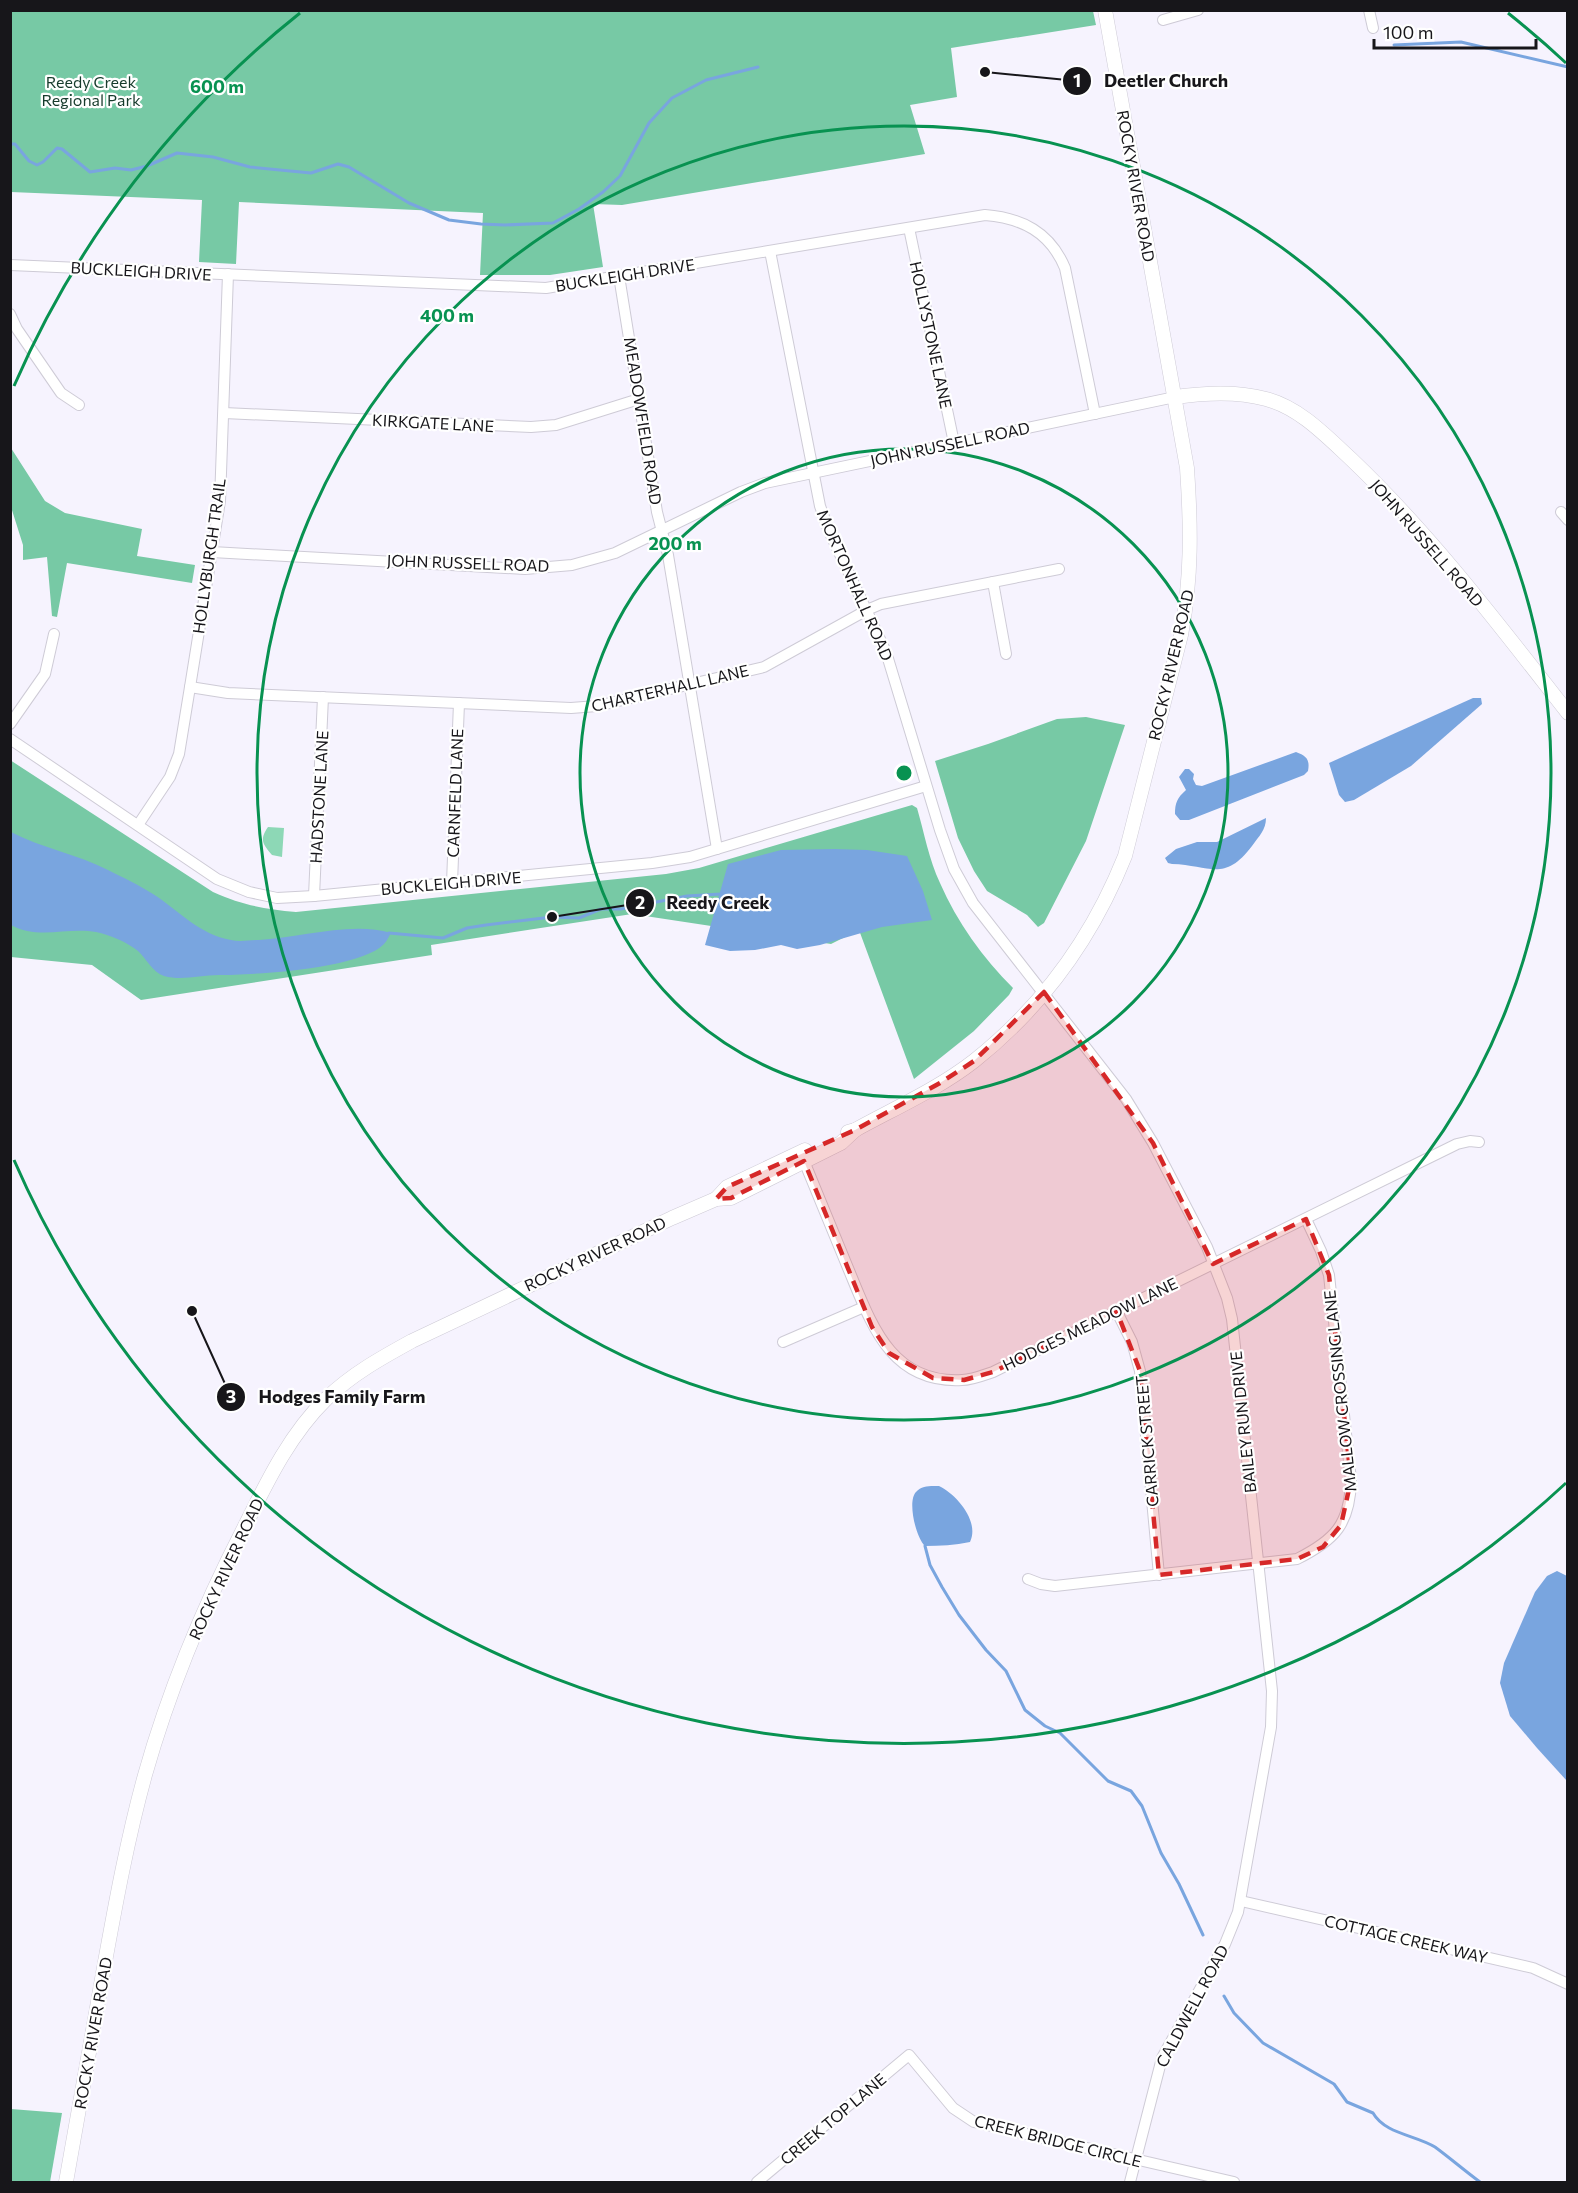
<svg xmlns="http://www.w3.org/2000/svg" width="1578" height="2193" font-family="Commissioner,sans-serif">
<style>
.green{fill:#8dd8b6}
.forest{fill:#77c9a5}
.water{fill:#79a5df}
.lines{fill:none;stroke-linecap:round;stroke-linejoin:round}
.stream{stroke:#79a5df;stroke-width:3}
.street-casing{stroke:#cecbd6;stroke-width:12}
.secondary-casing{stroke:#cecbd6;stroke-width:15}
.street{stroke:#fff;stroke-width:10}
.secondary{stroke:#fff;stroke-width:14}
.marked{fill:#d62828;fill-opacity:0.2;stroke:#d62828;stroke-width:4.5;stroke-dasharray:12 8;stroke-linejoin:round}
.ring{fill:none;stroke:#089251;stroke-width:3}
.labels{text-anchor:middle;stroke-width:4.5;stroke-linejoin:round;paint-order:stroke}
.park-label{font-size:16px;fill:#163b2c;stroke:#fff}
.street-label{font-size:16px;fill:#17161a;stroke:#fff}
.centre{fill:#089251;stroke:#fff;stroke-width:3}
.ring-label{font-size:18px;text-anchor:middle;font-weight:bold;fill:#089251;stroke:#fff;stroke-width:4.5;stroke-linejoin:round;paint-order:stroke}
.leader{fill:none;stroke:#17161a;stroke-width:2}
.callout-dot{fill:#17161a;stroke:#fff;stroke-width:2}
.mark-label{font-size:18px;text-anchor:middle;font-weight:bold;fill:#fff}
.callout-label{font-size:18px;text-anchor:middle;font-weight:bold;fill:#17161a;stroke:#fff;stroke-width:4.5;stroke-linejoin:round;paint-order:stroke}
</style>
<rect width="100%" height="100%" fill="#f6f3fe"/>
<!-- green -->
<path class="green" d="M268,827l16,1 -2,29 -10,-2c-9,-11 -13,-15 -4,-28z"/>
<!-- forest -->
<g class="forest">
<path d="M1093,11l3,14 -145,23 6,49 -47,8 15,49 -303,51 -29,-1 10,63 -53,8h-70l3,-62 -244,-11 -3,62 -37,-2 3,-62 -191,-8v-181z"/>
<path d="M11,448l34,53 20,12 77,16 -5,27 58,9 -3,18 -125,-20 -10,54 -5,-1 -5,-59 -24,3v-15l-12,-38z"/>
<path d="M1086,717l39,8 -39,116 -42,82 -6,4 -11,-12 -40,-24 -13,-20 -16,-33 -23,-77 53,-17 69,-25z"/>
<path d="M10,760l203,132c29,13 51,17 83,20l370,-38 33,-6 213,-63 5,3c7,24 12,52 23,75 17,39 43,75 73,105l-4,7 -35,36 -60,48 -55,-149 -28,14 -199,-30 -201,31 1,10 -291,45 -49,-35 -81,-8z"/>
<path d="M11,2109l51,4 -12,69h-39z"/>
</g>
<!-- water -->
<g class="water">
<path d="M1473,698h8l1,6 -71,62 -57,34 -9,2 -6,-7 -10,-32z"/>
<path d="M1296,752c11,4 14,8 12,19l-4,4 -115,45h-9l-5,-6c0,-11 2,-16 11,-24l-7,-13 6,-8h4l5,5 -1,5 3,6 6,1z"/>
<path d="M1266,818c0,12 -7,18 -14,28 -28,37 -42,19 -80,18l-4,-1 -3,-5 11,-9 21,-7h20z"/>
<path d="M11,832c30,16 66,22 97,38 14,7 31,15 45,24 25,16 47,41 78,46 9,2 19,0 28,0 40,-2 93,-19 132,-7 -2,3 -4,8 -7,11 -24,25 -130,31 -165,31 -19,0 -37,6 -55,1 -11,-3 -18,-18 -26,-25 -11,-9 -28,-16 -42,-19 -29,-5 -58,8 -85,-7z"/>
<path d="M834,849l33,1 40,6 16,35 9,29 -50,7 -62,18 -23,4 -16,-4 -26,5 -25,1 -25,-6 23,-81 53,-14z"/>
<path d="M939,1486c17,8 41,35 31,56 -15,3 -30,4 -45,4 -9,-8 -18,-45 -9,-54 6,-7 15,-6 23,-6z"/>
<path d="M1557,1571l10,5v205l-30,-33 -27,-32 -10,-33 4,-20 31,-71 12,-16z"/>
</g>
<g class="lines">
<!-- stream -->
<g class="stream">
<path d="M1394,45l67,-3 107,25"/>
<path d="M10,144h5l14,17 8,4 6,-3 14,-14 5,1 28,23 25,-4 16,2 16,-4 30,-13 36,4 37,10 61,6 27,-9 11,3 60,36 40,17 32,4 24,1 48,-2 26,-14 24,-17 17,-16 29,-53 23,-25 34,-18 52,-13"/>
<path d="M389,933l54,5 24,-10 19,-3 66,-8 27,1 22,-9h20l66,-13 34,-2"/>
<path d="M925,1546l5,19 12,22 17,28 27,35 20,21 19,39 20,16 15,7 48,48 23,10 11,15 19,47 18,31 24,51"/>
<path d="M1224,1996l10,17 29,30 71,41 13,18 26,11c12,21 43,22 62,34 15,11 30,24 45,35"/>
</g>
<defs>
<g id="street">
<path d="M1369,10l4,18"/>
<path d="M1163,20l35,-10"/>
<path d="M909,228l45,215"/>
<path d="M770,251l50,255 9,25 57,121 54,178 14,39 19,34 153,196 27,44 54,104 20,51 5,21 40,372 -1,36 -33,185 -13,32 -63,114 -32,124"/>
<path d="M10,265l536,23 439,-73c37,3 65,17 80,53l30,146"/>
<path d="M619,276l38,236 11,43 49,294"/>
<path d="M10,314l7,15 44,64 18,12"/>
<path d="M224,413l307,14 25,-2 83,-26"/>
<path d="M1561,512l7,8"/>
<path d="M212,552l313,17 47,-4 43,-12 126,-61 24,-9 410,-86"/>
<path d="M993,582l13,72"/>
<path d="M190,687l38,6 343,15 26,-2 167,-39 103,-57 14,-6 178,-35"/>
<path d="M10,724l35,-50 9,-40"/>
<path d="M10,739l207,140 32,13 28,6 37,-2 338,-33 38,-6 236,-71"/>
<path d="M138,825l32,-48 9,-23 11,-67 30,-186 8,-227"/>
<path d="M452,883l7,-180"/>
<path d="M314,896l9,-199"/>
<path d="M804,1161c15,36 29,71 44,107 23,55 42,116 114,112 10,0 22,-5 31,-8l464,-228 13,-3 9,1"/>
<path d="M1117,1312l15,30 8,29 19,204"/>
<path d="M783,1342l81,-35"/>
<path d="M1028,1579l13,5 14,2 242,-27c38,-19 53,-35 54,-79l-22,-205 -8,-24 -15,-32"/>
<path d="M1241,1901l292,67 35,16"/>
<path d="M757,2182l152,-127 44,53 21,14 260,60"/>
</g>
<g id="secondary">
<path d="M1175,397c30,-4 61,-6 91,2 34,9 60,37 85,60 81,77 148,166 217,254"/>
<path d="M848,1132l7,-2c40,-22 83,-41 119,-69 68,-54 119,-125 151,-205l56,-221c11,-58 10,-109 6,-167l-82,-458"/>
<path d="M716,1199l11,-12 78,-37"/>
<path d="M66,2182c12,-69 25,-139 37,-209 12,-66 24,-133 42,-198 24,-85 58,-167 98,-245 23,-46 46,-95 83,-131 26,-25 55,-41 86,-58l260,-123 44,-19 15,-1 110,-55 14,-13"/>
</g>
</defs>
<!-- street casing -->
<use href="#street" class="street-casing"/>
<!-- secondary casing -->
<use href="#secondary" class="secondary-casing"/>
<!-- street -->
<use href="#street" class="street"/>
<!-- secondary -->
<use href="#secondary" class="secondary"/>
</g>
<!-- marked area -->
<path class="marked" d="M1044,992l109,151 60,121 93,-45 23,56 22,205 -10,45 -18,22 -26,12 -138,16 -19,-204 -23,-59 -124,60 -29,8 -31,-2 -44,-25 -17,-26 -68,-166 -73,37 -15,1 11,-12 128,-57 85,-47 34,-22z"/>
<!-- distance rings -->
<g class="ring">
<circle cx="904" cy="773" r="324"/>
<circle cx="904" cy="773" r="647"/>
<path d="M1566 1483A971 971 0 0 1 14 1160M14 386A971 971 0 0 1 300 13M1508 13A971 971 0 0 1 1566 63"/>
</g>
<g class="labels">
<!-- park labels -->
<g class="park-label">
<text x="91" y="88">Reedy Creek<tspan x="91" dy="18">Regional Park</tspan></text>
</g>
<!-- street labels -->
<g class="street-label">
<text transform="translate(1136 186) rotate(80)" y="6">ROCKY RIVER ROAD</text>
<text transform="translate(141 271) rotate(3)" y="6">BUCKLEIGH DRIVE</text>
<text transform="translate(625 275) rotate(-9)" y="6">BUCKLEIGH DRIVE</text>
<text transform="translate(931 335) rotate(78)" y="6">HOLLYSTONE LANE</text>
<text transform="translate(643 421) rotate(81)" y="6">MEADOWFIELD ROAD</text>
<text transform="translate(433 423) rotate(3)" y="6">KIRKGATE LANE</text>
<text transform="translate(950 444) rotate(-12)" y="6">JOHN RUSSELL ROAD</text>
<text transform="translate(1427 543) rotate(49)" y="6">JOHN RUSSELL ROAD</text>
<text transform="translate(209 556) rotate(-82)" y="6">HOLLYBURGH TRAIL</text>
<text transform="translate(468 563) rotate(2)" y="6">JOHN RUSSELL ROAD</text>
<text transform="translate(855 585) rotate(66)" y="6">MORTONHALL ROAD</text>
<text transform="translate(1171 665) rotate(-77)" y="6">ROCKY RIVER ROAD</text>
<text transform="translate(670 688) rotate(-13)" y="6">CHARTERHALL LANE</text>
<text transform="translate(455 793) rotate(-88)" y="6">CARNFELD LANE</text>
<text transform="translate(319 797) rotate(-87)" y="6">HADSTONE LANE</text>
<text transform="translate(451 883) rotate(-5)" y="6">BUCKLEIGH DRIVE</text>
<text transform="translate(595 1254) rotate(-25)" y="6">ROCKY RIVER ROAD</text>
<text transform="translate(1090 1324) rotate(-26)" y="6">HODGES MEADOW LANE</text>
<text transform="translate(1340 1391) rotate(-96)" y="6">MALLOW CROSSING LANE</text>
<text transform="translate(1243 1422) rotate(-96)" y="6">BAILEY RUN DRIVE</text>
<text transform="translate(1147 1441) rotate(-95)" y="6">CARRICK STREET</text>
<text transform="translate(226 1569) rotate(-65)" y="6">ROCKY RIVER ROAD</text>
<text transform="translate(1406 1939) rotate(13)" y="6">COTTAGE CREEK WAY</text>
<text transform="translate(1192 2006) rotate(-62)" y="6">CALDWELL ROAD</text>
<text transform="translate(93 2033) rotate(-80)" y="6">ROCKY RIVER ROAD</text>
<text transform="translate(833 2119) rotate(-40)" y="6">CREEK TOP LANE</text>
<text transform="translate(1058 2141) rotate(14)" y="6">CREEK BRIDGE CIRCLE</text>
</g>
</g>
<circle cx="904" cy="773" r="9" class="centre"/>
<g class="ring-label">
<text x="217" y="93">600 m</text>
<text x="447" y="322">400 m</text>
<text x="675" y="550">200 m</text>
</g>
<!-- callouts -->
<path class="leader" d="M985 72L1077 81M552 917L640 903M192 1311L231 1397"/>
<g class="callout-dot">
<circle cx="985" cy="72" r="6"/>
<circle cx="552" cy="917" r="6"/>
<circle cx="192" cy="1311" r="6"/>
<circle cx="1077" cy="81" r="15"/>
<circle cx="640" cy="903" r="15"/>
<circle cx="231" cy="1397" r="15"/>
</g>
<g class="mark-label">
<text x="1077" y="87">1</text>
<text x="640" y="909">2</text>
<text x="231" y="1403">3</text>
</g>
<g class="callout-label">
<text x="1166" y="87">Deetler Church</text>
<text x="718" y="909">Reedy Creek</text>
<text x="342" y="1403">Hodges Family Farm</text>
</g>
<!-- border -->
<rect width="1578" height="2193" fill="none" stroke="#17161a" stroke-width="24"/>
<!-- scale -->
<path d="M1374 39v9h162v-9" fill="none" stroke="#17161a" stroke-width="3"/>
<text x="1383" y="39" font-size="18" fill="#17161a" stroke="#ffffff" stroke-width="4.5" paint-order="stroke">100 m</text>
</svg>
